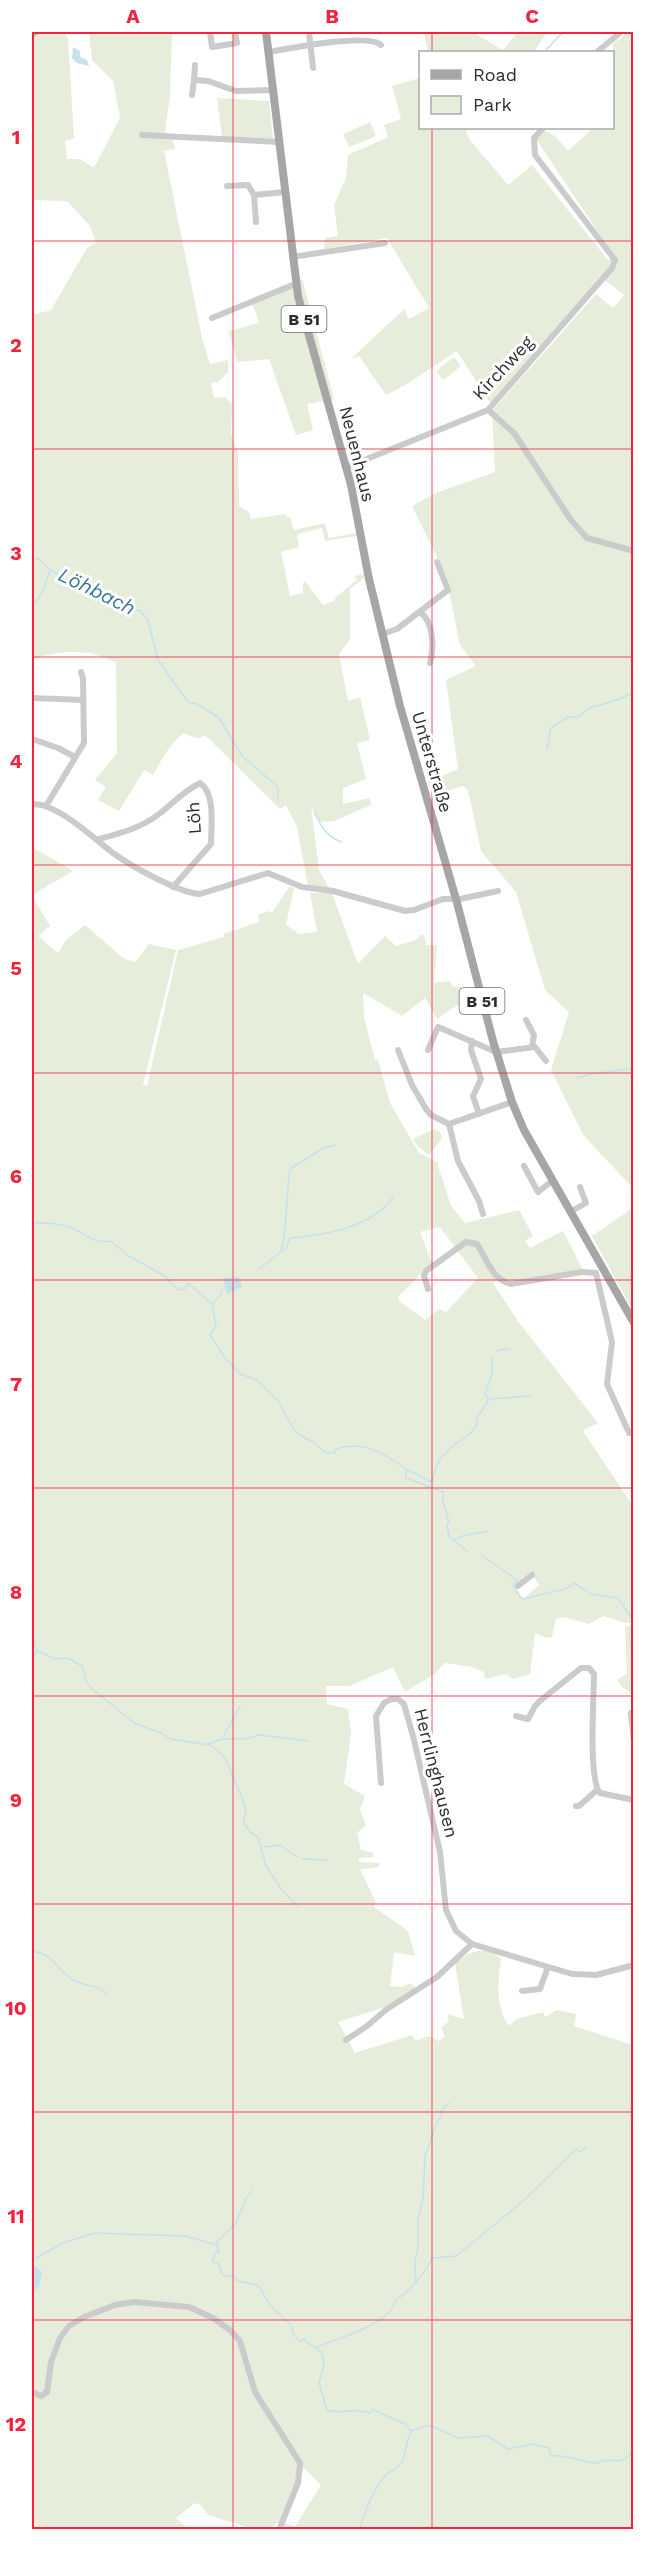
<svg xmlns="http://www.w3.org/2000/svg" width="665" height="2561" font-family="'Work Sans',sans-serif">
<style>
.green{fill:#e6eddb;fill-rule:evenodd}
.water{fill:#c6e1ee}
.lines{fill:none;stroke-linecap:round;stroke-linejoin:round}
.stream{stroke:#c6e1ee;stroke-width:1.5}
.minor{stroke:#cbcbcb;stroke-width:6}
.major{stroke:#a6a6a6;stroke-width:8}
.grid{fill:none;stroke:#f3233d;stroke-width:1.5;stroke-opacity:0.55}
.labels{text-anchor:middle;stroke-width:6;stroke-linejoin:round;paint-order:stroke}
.shield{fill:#fff;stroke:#6d6d6d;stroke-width:1.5}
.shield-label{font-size:16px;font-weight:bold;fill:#2e2e2e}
.street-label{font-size:18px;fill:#2e2e2e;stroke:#fff}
.water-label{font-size:20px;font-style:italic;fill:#367697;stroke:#fff}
.neatline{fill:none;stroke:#f3233d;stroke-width:2}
.grid-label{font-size:20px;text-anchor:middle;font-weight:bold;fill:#f3233d}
</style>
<rect width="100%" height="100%" fill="#fff"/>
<!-- green -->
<g class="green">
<path d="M40,32h22l6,6 6,100 -9,3 2,18h13l14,9 26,-50 -7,-37 -21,-21 -3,-28h83l-2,63 -5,38 7,6 3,10 -11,2 39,191 7,22 18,-4v12l-10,10 -7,1 3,15 11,-1 7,8 -1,29 7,20 1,52 10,6 2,7 35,-5 1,3h3l4,13 31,-7 4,15 27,-5 1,3 -32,5 -3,-13 -25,6 2,13 -18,5 9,44 13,-3v-10l3,-1 17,23 11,-4 2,-4 21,-17 -3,-4 10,-2v4l-14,11v50l-11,15 9,47 12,-4 10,43 -13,3 9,36 -23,9v16l27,-6 1,7 -37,16 -14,1 -9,-16 8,64 10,18 -21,-2 -11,-59 -11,-22 -6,4 -75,-74c-7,6 -13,2 -21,-2 -15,12 -22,26 -31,42l-9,-5 -25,41 -21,-11 8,-13 -11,-7 22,-27 -1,-91c-8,-2 -15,-6 -22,-8 -20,-4 -44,-2 -62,6v-345l19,-5 36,-62 9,-5 -6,-17 -23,-25 -35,-1c0,-21 4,-48 0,-68v-94z"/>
<path d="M424,32h48l31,18 15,-18h29l-13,20h-106z"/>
<path d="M628,32h5v1156l-50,-53 -32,-65 18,-58 -24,-22 -29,-98 -35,-41 -13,-61 -5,-4 -31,10 -4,-14 30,-13 -12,-89 30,-14 -16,-21 -14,-69 -34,-70 24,-13 59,-21 -3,-61 104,-117 17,14 11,-13 -23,-18 -110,127 -34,-53 -50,33 -21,11 -27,-39 -8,3 53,-50 5,10 20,-11 -42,-70 -63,11 1,-11 13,-2 -4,-31 12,-27 2,-23 40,-18 -4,-12 17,-6 -9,-33 28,-8v50h48l-2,4 4,8 38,45 24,-20 76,95 6,-4 -78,-117 8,-8 11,5 13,15 25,-23h19l1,-84z"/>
<path d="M217,98l52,3 4,38 -51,-2z"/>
<path d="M370,122l6,14 -27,11 -6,-13z"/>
<path d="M302,278l32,121 -27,5 6,26 -17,5 -27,-76 -32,3 -8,-31 30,-8 -7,-20 38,-14z"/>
<path d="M454,357l7,9 -18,14 -7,-9z"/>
<path d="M32,847l41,24 -41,24z"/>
<path d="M289,887l5,1 -8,37 13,9 18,-2 -7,-39h22l26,71 27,-28 11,10 20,-6 5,-6 4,3 1,8h11l-3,38 16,-2 3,6 20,1 1,6 -37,25 -12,-21 -23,18 -39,-23 1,24 11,43 3,-1 12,44 29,50 18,9 14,44 14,17 54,-13 14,26 -8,5 5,7 33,-17 20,39 -71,12 -11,-4 -8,5 24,37 81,103 -15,8 50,75 -1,116 -7,1 -21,-7 -15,8 -26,-7 -7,2 -4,18 -6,1 -11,-5 -5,41 -17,5 -7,-5 -21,5 -1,-7 -12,-5 -28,-4 -9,11 -30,18 -12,-25 -43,19h-24l1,18 21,5 3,25 -7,50 21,12 -5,13 6,16 -9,8 4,17 12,3v4l-13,1 -2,4 21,1v4l-19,2 16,34 -2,4 34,24 7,25 -21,-4 -4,34 12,1 8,-4 6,5 -31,19 -47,15 17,31 57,-18 4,6 13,-5 10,5 6,-5 -4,-8 8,-7 -2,-7 17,5 -9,-56c12,-11 33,-19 46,-4 -3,24 -6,46 8,67l7,-7 27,-7 2,5 12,-7 19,4 -2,12 59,19v484l-351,1 1,-6 -6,-1 -8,6h-16l-45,-14 -7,-10 -6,-2 -19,15 12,11h-156v-236l7,-6 -7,-21v-1370l18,30 -12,10 20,17 8,-13 19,-15 38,33 12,4 14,-18 27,6 -33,135 4,1 31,-136 46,-13 -1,-3 36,-12 -1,-7 10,-4 4,2zM440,1227l38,51 -32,34 -7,-3 -14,11 -26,-19v-5l33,-33 -12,-31zM534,1577l5,8 -16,14 -7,-9zM304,2468l17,17 -26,42 -11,-4z"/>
<path d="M434,1129l6,3 2,7 -13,16 -11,-8 -5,-8z"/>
<path d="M633,1208v103l-41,-75z"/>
<path d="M633,1625h1l-1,69 -11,-7 -5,-7 10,-6 -2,-47z"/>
</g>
<!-- water -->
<g class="water">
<path d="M73,47l7,4v6l7,3 2,6 -12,-3 -5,-5z"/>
<path d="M239,1277l3,10 -15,7 -4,-16z"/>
<path d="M33,2265l9,7 -3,15 -7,6z"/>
</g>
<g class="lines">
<!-- stream -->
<g class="stream">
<path d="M544,52l19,-20"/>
<path d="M32,557l8,3 10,10 54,29 37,12 7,10 10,39 30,42 9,2 22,14 23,38 36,31v11"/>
<path d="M32,607l10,-14 8,-23"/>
<path d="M547,749l4,-21 17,-11h11c9,-12 18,-10 31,-15 8,-2 15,-6 24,-9"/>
<path d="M314,812c7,14 12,24 27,30"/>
<path d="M578,1078l14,-4 42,-6"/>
<path d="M32,1223c13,0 25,0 38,4 15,6 24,18 41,14l16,14 36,20 16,15 6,-1 3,-6 24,21 4,21 -6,10 15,23 15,16 17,6 22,22 14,26 8,8 12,6 13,11h9l1,-4c27,-9 48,4 70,20v9l37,14v10l6,20 -2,3 2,11 19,16"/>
<path d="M281,1250c7,-27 5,-54 9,-81l32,-20 13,-4"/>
<path d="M259,1269l27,-21 4,-10c35,-3 82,-10 104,-42"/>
<path d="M213,1303l9,-10v-4"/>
<path d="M496,1351l13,-2"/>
<path d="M489,1399l41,-3"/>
<path d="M406,1469l25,13 9,-23 11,-12 19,-13 7,-10v-6l12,-19 -4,-5 7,-20v-17"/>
<path d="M454,1540l8,-4 26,-5"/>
<path d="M482,1556l35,24 -4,6 9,13 43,-10 9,-6 17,11 27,4 15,22"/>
<path d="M32,1630l4,20 -4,14"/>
<path d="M36,1650l19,9 13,-1 14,8 4,15 5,7 43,35 27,10 9,6 40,6 14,11 19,44 3,11 -3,11 8,11 7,4 8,29 16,24 15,16"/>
<path d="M223,1737l17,-31"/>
<path d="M208,1744l14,-5h22l16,-4 48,6"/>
<path d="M263,1847l17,-2 17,12"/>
<path d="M302,1859l25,1"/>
<path d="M32,1951c26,4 24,22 46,31 13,6 15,1 30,12"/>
<path d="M216,2243l20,-20 11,-27 6,-5"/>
<path d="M32,2260l31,-17 32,-10 90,3 32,9 2,7 -3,-1 -4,10 8,4 1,9"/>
<path d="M222,2275l13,2 2,4 21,4 12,20 21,20 2,9 8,8 2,-3 19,14 2,11 -5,19 8,27c14,5 29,-3 43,3l2,-4 35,16 3,6 19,-6 29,13 30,-2 20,13 25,-5 16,4 2,8c15,-2 28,6 43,7 5,0 10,-4 15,-3 11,3 16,0 25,-9"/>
<path d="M416,2283l-1,-24 3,-10v-30l5,-21 2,-42 12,-34 5,-6v-6l7,-7"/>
<path d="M317,2347c19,-8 75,-23 78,-46 16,-11 29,-26 37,-43l24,-2 64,-52 56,-55 5,3 5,-5"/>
<path d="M359,2530c6,-17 13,-39 25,-53 5,-6 14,-8 18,-15 5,-11 3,-21 10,-32"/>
</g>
<!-- minor -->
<g class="minor">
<path d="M210,32l2,15 25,-4 -2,-11"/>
<path d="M309,32l4,36"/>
<path d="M32,35l5,-3"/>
<path d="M269,52c21,-4 99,-19 112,-7"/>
<path d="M597,52l24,-20"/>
<path d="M195,65l-1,15 14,1 28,10 38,-1"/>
<path d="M192,95l2,-15"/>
<path d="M142,135l138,7"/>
<path d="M227,186l21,-1 6,10"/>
<path d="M256,222l-2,-27 31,-3"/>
<path d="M292,257l93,-14"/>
<path d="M212,318l83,-34"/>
<path d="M488,410l26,23 57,87 16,18 47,13"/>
<path d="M347,467l141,-57 124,-142 3,-8 -80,-105 -1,-17 9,-10"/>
<path d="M420,612c14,10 14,36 10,51"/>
<path d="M382,634l15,-5 51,-39 -11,-28"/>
<path d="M32,698l51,2"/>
<path d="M32,739l26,9 17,9"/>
<path d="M32,804c4,1 9,0 13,2 25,9 47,31 68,47 18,13 66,40 87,41l68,-21 34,14 31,4 72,20 9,-1 29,-11h17l38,-8"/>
<path d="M46,806l38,-63 -1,-65 -2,-6"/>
<path d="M99,839c22,-6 42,-11 60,-25 14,-11 25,-23 41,-31 16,11 11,44 11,61l-38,43"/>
<path d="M526,1020l8,15 -2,12"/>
<path d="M472,1041l-1,9 10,29 -8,17 6,18"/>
<path d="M398,1050l14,35 14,24 5,6 18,9"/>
<path d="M428,1050l10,-23 58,25 39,-5 11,14"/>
<path d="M449,1124l9,37 21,40 4,13"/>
<path d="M449,1124l63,-22"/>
<path d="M524,1166l14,26 14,-11"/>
<path d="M570,1212l16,-9 -6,-16"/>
<path d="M596,1273l16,69 -5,42 22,49"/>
<path d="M428,1289l-4,-13 2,-5 40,-29 11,2c10,15 15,36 34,40l71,-12 14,1"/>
<path d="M518,1586l14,-11"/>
<path d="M631,1713l3,29"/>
<path d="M516,1716l12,3 7,-13 6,-6 40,-32h8l5,6c0,22 -6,105 6,119l34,7"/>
<path d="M381,1783l-5,-67 8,-13 7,-4h7l6,5 10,36 26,112 6,58 10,21 16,13 100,30 24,1 38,-10"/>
<path d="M576,1806h3l18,-16"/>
<path d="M522,1991l18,-2 8,-22"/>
<path d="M346,2040l21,-14 20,-17 50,-32 35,-33"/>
<path d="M32,2392l9,4 6,-4 4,-30 9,-24 9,-12 15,-9 31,-12 19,-3 55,5 24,11 17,12 10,11 15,51 45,71 -2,20 -19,47"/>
</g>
<!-- major -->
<path class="major" d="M266,32l32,264 53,189 18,94 31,127 56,193 37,142 19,61 12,28 110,193"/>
</g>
<!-- grid -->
<path class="grid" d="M233,32v2498M432,32v20M432,128v2402M32,241h602M32,449h602M32,657h602M32,865h602M32,1073h602M32,1280h602M32,1488h602M32,1696h602M32,1904h602M32,2112h602M32,2320h602"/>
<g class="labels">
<!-- shield labels -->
<g class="shield">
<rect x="281.5" y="306" width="45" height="26" rx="4.5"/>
<rect x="459.5" y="988" width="45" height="26" rx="4.5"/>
</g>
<g class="shield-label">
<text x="304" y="325">B 51</text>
<text x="482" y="1007">B 51</text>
</g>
<!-- street labels -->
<g class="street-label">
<text transform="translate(503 368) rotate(-47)" y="6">Kirchweg</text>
<text transform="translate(357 454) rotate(76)" y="6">Neuenhaus</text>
<text transform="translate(432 762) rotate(74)" y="6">Unterstraße</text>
<text transform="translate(194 818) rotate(-94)" y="6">Löh</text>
<text transform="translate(436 1773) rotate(76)" y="6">Herrlinghausen</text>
</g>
<!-- water labels -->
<g class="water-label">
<text transform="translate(97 591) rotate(26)" y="7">Löhbach</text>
</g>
</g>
<!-- border -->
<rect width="665" height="2561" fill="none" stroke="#ffffff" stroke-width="66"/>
<!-- legend -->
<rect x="419" y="51" width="195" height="78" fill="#ffffff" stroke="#ababab" stroke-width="1.5"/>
<rect x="431" y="70" width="30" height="9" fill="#a6a6a6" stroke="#ababab" stroke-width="1.5"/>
<text x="473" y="81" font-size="18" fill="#2e2e2e">Road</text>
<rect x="431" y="96" width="30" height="18" fill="#e6eddb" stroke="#ababab" stroke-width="1.5"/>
<text x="473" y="111" font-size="18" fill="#2e2e2e">Park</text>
<rect x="33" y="33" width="599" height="2495" class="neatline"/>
<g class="grid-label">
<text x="133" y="23">A</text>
<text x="332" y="23">B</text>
<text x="532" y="23">C</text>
<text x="16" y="144">1</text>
<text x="16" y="352">2</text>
<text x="16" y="560">3</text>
<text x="16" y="768">4</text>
<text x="16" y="975">5</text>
<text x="16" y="1183">6</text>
<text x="16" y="1391">7</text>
<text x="16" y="1599">8</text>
<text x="16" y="1807">9</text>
<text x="16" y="2015">10</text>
<text x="16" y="2223">11</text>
<text x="16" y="2431">12</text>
</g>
</svg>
